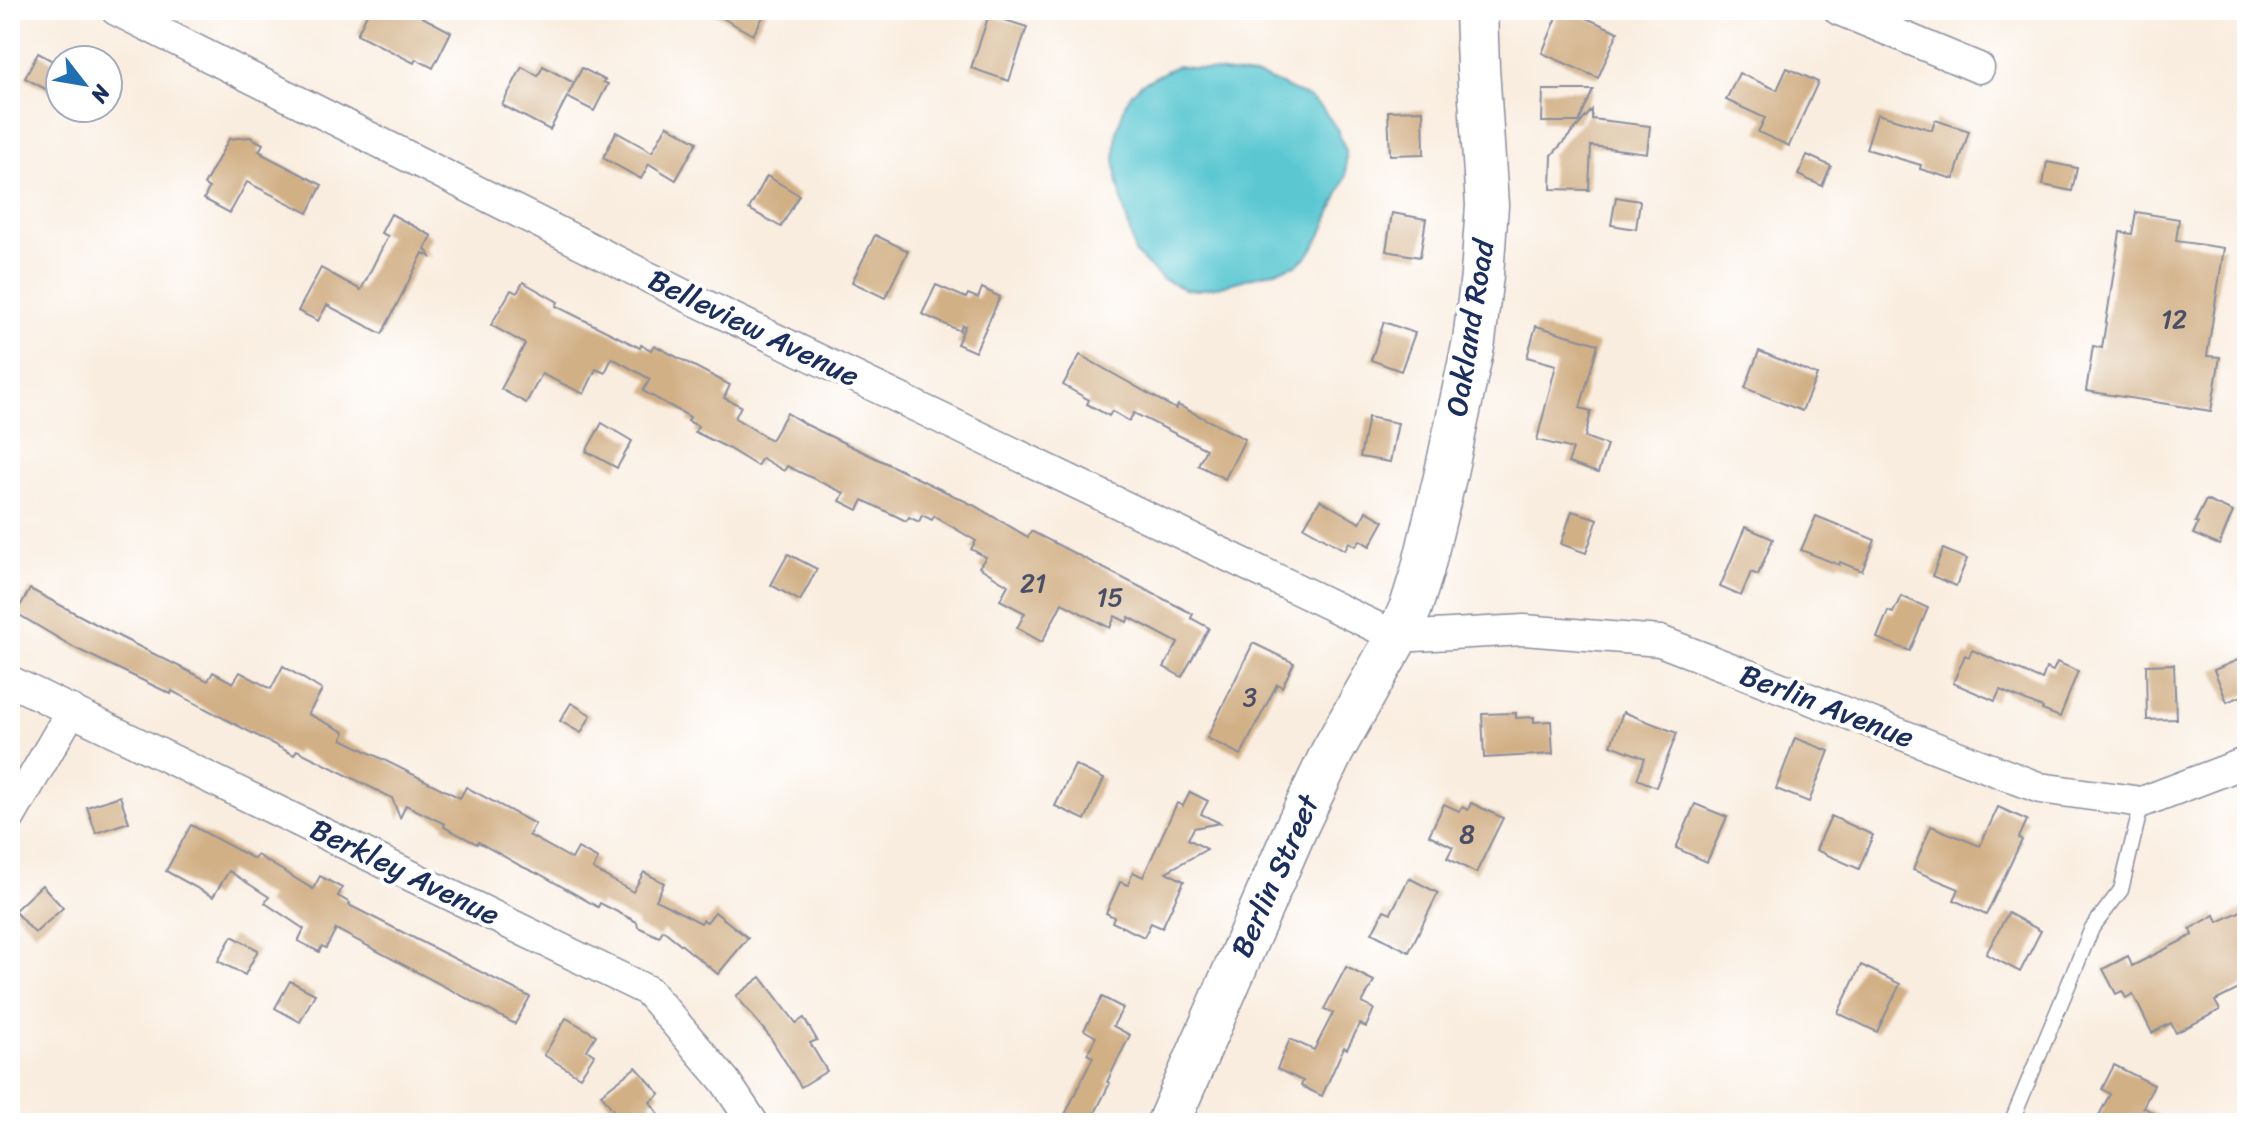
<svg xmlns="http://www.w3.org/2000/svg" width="2257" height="1133" font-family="Sriracha,sans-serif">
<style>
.water{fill:#5ac7d1;stroke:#3a7b98;stroke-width:2}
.building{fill:#d2b086}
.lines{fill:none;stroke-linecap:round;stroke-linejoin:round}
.lane-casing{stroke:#8a8e9e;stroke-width:17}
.street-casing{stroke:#8a8e9e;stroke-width:33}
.secondary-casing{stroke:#8a8e9e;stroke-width:45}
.lane{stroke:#fff;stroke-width:14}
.street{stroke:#fff;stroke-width:30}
.secondary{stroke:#fff;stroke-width:42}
.labels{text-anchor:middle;stroke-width:8;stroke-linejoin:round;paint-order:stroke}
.number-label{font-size:26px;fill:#494f68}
.street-label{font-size:30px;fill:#1b2f5e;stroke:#fff}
</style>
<rect width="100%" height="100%" fill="#fff"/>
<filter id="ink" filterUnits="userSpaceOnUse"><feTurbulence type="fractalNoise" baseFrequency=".0125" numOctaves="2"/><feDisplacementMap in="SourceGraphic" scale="16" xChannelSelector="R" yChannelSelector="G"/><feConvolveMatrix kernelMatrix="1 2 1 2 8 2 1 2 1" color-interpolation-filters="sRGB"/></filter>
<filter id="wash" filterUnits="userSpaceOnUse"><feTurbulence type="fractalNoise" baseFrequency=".006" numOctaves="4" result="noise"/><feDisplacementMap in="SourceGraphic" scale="32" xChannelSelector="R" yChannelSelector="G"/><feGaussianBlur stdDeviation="1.8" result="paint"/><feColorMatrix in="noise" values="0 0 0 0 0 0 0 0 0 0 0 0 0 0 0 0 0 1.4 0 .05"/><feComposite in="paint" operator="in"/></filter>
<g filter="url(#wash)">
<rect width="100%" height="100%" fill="#f9eddf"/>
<!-- water -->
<path class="water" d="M1176,66l87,11 47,21 12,10 15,21 9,22v25l-25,60 -13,20 -12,9 -74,21 -25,4 -13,-1 -22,-10 -27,-26 -17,-69 -3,-26 2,-27 8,-26 7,-12 9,-9z"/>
<g id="blocks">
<!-- building -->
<g class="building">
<path d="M369,10h40l42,22 -18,36 -17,-9 -2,4 -57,-29z"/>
<path d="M708,10h59l-14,25z"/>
<path d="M1560,10h8l50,22 -20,46 -56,-25z"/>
<path d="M989,15l38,12 -18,54 -38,-13z"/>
<path d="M38,53l22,12v32l-35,-19z"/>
<path d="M543,66l31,17 -6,12 14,-27 23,12 -2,2 5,2 -14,27 -27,-14 -17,33 -48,-25 20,-38 16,9z"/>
<path d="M1787,68l31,14 -29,64 -31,-14 7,-14 -39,-18 13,-27 38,17z"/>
<path d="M1543,90h50l-14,32h-37z"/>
<path d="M1423,110l1,44 -34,1 -2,-44z"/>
<path d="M1592,110v9l58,7 -3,27 -56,-7 -2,44 -38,-1 1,-34z"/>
<path d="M1877,114l55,16 3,-10 34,11 -15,48 -34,-10 1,-4 -55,-16z"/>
<path d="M667,125l30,17 -21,38 -27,-16 -8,15 -38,-21 13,-26 36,20z"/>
<path d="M250,137l13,7 -4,7 4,2 -1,1 60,31 -14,28 -61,-31 -17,31 -26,-14 5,-11 -5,-3 25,-46z"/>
<path d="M1807,155l24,11 -9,20 -24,-11z"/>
<path d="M2047,162l30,6 -5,23 -29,-6z"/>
<path d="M767,176l32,19 -18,32 -32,-18z"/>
<path d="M1616,197l24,4 -4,28 -25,-4z"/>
<path d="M2136,212l43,7 -3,22 48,7 -17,108 13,1 -9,54 -125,-20 7,-45 9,2 18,-116 12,2z"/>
<path d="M1392,213l34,6 -6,38 -34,-6z"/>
<path d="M391,214l41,22 -7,13 7,9 -9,-5 -41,81 -55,-29 -9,16 -20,-10 23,-43 40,22 27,-54 -7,-3z"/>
<path d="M875,235l33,16 -23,47 -33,-16z"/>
<path d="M523,282l35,20 -2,4 84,42 1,-3 10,5 3,-5 76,40 -6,13 17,8 -6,12 36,22 16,-27 20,12 166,80 55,32 3,-6 162,83 -2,4 18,10 -27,49 -18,-10 14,-24 -49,-26 -2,5 -12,-6 -5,12 -48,-25 -20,39 -25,-14 8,-15 -25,-13 8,-15 -29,-18 7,-10 -15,-8 5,-8 -42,-25 -2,4 -10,-5 -3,7 -10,-5 -3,4 -43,-21 -5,10 -18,-9 4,-8 -57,-27 -3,5 -22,-13 -5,8 -31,-19 -31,-15 3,-6 -10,-5 2,-4 -47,-26 7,-12 -38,-21 -7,15 -9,-4 -12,25 -42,-20 -16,29 -25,-14 24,-45 -34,-19 20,-35 6,3z"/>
<path d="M936,285l30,13 2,-4 10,4 4,-10 18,9 -25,55 -18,-8 8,-18 -3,-1 -2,6 -38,-17z"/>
<path d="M1384,322l31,11 -14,38 -30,-11z"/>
<path d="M1536,326l62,18 -18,64 11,3 -6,26 22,8 -9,28 -30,-10 5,-14 -36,-9 19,-75 -29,-8z"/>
<path d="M1759,351l58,24 -15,36 -57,-23z"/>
<path d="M1080,355l96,54 2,-4 67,34 -20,40 -27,-14 8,-16 -72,-36 -5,8 -17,-10 -3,5 -22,-12 2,-4 -26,-15z"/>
<path d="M1368,417l30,6 -8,39 -30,-5z"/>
<path d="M602,423l30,18 -15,27 -31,-17z"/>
<path d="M1320,500l40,23 6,-12 18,10 -14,25 -10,-6 -4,6 -7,-4 -4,8 -41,-23z"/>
<path d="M2206,500l27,12 -14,33 -26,-11 5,-11 -3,-1z"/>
<path d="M1572,511l26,8 -12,34 -25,-9z"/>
<path d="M1816,516l59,24 -13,31 -22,-9 -1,3 -38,-15z"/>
<path d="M1745,527l28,12 -15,36 -7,-3 -10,24 -21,-9z"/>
<path d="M1943,549l24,10 -11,27 -24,-10z"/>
<path d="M788,554l29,15 -17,32 -29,-16z"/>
<path d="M30,589l92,49 86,43 5,-9 20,11 7,-11 31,17 12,-23 39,24 -14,24 37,18 -3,7 118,59 6,-11 69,37 -6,11 43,24 6,-11 20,11 -5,10 40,23 11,-20 20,11 -8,17 45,23 2,-3 4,2 8,-10 33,26 -30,36 -55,-44 -4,7 -21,-10 -1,-5 -37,-19 -2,4 -60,-34v1l-17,-8 -43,-24 -1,2 -33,-17 1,-3 -39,-19 -6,13 -8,-20 -95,-48 -3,5 -122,-64 -1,3 -96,-46 -59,-35z"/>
<path d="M1901,596l27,12 -18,43 -33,-13 11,-27 5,2z"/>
<path d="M1253,643l41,20 -12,24 -5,-3 -36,71 -34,-17z"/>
<path d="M1972,650l70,30 4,-12 7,3 4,-9 21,9 -18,46 -18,-7 1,-2 -43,-18 -5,11 -42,-18 12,-28 4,2z"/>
<path d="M2247,656v38l-20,8 -13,-32z"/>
<path d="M2174,664l2,55 -29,1 -1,-55z"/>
<path d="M571,703l20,12 -10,18 -21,-12z"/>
<path d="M1623,712l54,21 -21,54 -19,-8 8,-21 -34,-13z"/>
<path d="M1516,713v5l18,-1v5l17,-1 2,33 -69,4 -2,-44z"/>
<path d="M1795,738l34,13 -20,51 -33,-13z"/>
<path d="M1075,765l29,14 -19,41 -30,-14z"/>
<path d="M1190,792l18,9 -7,13 19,9 -26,5 -6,11 19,10 -41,23 18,9 -22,47 -11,-5 -7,14 -32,-15 2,-5 -8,-4 14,-31 8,3 5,-13 10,5 34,-74 6,3z"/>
<path d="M120,796l9,26 -33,11 -9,-26z"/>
<path d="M1471,803l32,15 -27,55 -29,-15 6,-11 -24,-12 15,-31 15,7 3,-4 6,3z"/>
<path d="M1695,804l32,13 -20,45 -31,-14z"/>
<path d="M1998,807l29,13 -8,18 3,2 -36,75 -32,-15 5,-11 -46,-19 18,-44 49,20z"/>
<path d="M1831,816l42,19 -14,34 -43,-19z"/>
<path d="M191,825l63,34 3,-4 56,34 7,-13 22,12 -4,8 12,7 -1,2 181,92 -15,27 -179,-95 -10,19 -4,-2 -3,6 -21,-11 6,-12 -39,-26 4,-6 -40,-26 -16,26 -47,-26z"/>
<path d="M1409,878l29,15 -29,59 -37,-19 12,-23 7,3z"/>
<path d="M42,885l21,23 -28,25 -21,-22z"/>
<path d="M2247,908v77l-32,16 5,9 -44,23 -5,-10 -19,10 -19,-39 -7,4 -4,-7 -6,3 -13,-25 25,-13 4,10 61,-31 -3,-6 25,-14 3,7z"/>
<path d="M2008,913l33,18 -21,41 -34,-18z"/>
<path d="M232,936l26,14 -13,25 -27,-14z"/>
<path d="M1861,965l39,19 -23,48 -39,-19z"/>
<path d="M1346,967l28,14 -12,22 12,6 -8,18 -6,-3 -13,25 -3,-2 -22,49 -21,-10 2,-5 -26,-12 13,-30 24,11 19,-37 -9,-4z"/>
<path d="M761,977l35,46 8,-5 13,22 -7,3 17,28 -26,16 -31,-50 -34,-41z"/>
<path d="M290,981l25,13 -15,28 -25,-14z"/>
<path d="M1102,997l21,11 -10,18 17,9 -23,47 3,1 -20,40h-29l32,-66 -6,-3 9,-17 -12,-7z"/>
<path d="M566,1018l30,17 -9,15 7,5 -14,22 -36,-22z"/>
<path d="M2114,1065l40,20 -11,22 28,16h-76l15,-29 -8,-5z"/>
<path d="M636,1067l24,27 -10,8 8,11 -13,10h-8l-8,-10 -9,6 -19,-25z"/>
</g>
</g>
</g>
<g filter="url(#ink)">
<use href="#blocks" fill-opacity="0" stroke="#8a8e9e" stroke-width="2"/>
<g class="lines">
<defs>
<path id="lane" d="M2011,1123l81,-195 29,-38 21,-88"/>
<g id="street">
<path d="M116,10l566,284 715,343 127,-7 136,11 380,147 102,14 105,-40"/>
<path d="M1839,10l140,58"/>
<path d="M10,681l638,310 77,90 28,42"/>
<path d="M10,817l62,-107"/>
</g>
<path id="secondary" d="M1168,1123l128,-295 36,-76 65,-115 14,-30 11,-35 23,-95 29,-136 8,-66 5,-70 -9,-137 -2,-58"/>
</defs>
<!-- lane casing -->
<use href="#lane" class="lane-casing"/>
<!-- street casing -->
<use href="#street" class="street-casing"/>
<!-- secondary casing -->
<use href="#secondary" class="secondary-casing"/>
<!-- lane -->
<use href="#lane" class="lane"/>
<!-- street -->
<use href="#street" class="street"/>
<!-- secondary -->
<use href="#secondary" class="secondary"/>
</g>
</g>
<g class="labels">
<!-- number labels -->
<g class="number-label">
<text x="2174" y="328">12</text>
<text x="1033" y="592">21</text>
<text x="1110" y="606">15</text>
<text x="1250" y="706">3</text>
<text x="1467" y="843">8</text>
</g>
<!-- street labels -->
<g class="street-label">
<text transform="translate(754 328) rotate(26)" y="10">Belleview Avenue</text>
<text transform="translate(1470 328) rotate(-81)" y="10">Oakland Road</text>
<text transform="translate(1827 706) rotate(21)" y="10">Berlin Avenue</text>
<text transform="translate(405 872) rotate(26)" y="10">Berkley Avenue</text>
<text transform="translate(1275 876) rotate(-66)" y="10">Berlin Street</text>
</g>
</g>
<!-- margin -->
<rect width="2257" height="1133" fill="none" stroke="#fff" stroke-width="40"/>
<!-- north arrow -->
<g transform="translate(84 84) rotate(121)"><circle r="38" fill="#ffffff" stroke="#a4acbf" stroke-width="2"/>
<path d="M0-6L14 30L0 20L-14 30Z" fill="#1f6fb2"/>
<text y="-12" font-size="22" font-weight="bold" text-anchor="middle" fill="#1b2f5e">N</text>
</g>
</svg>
